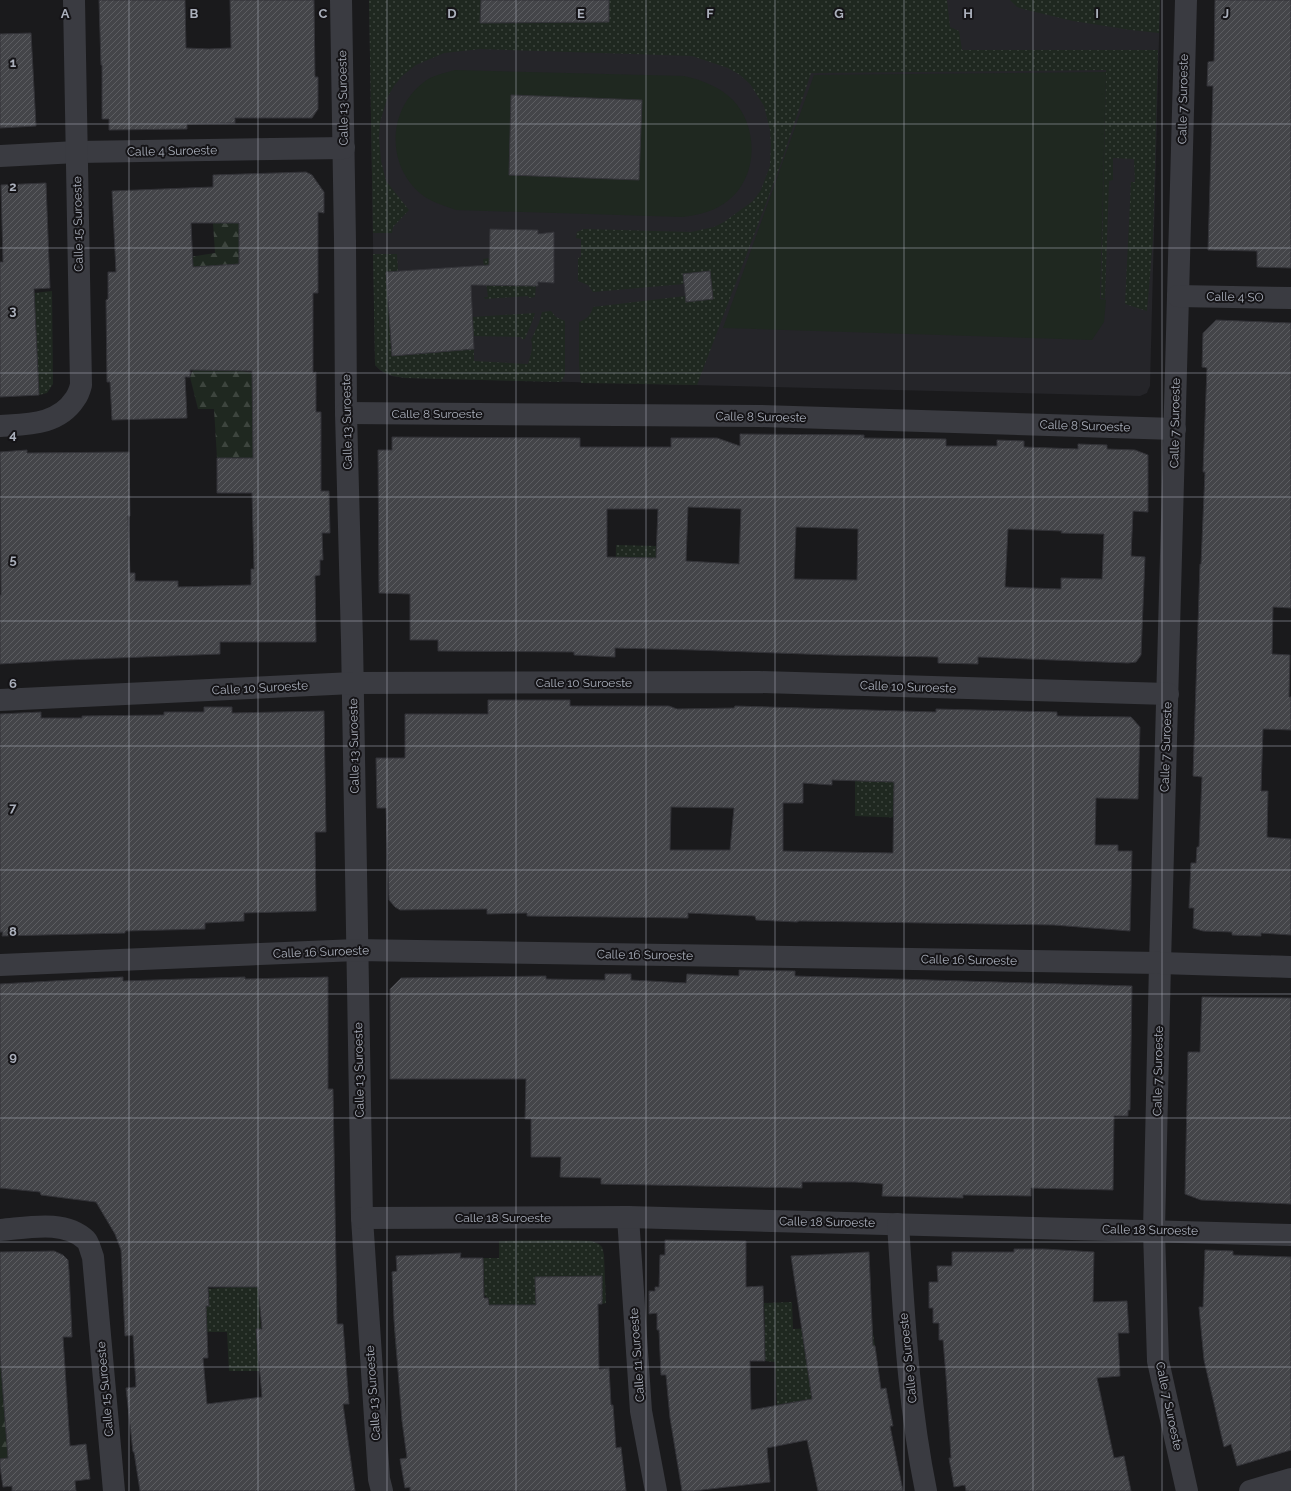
<svg xmlns="http://www.w3.org/2000/svg" width="1291" height="1491" font-family="Raleway,sans-serif">
<style>
.built{fill:#252529}
.grass{fill:url(#grass-dots)}
.forest{fill:url(#forest-firs)}
.pitch{fill:#1f2820;fill-rule:evenodd}
.building{fill:url(#building-hatch);stroke:#333338;fill-rule:evenodd}
.lines{fill:none;stroke-linecap:round;stroke-linejoin:round}
.street{stroke:#3a3b41;stroke-width:22}
.grid{fill:none;stroke:#abb0bc;stroke-width:1;stroke-opacity:0.55}
.labels{text-anchor:middle;stroke-width:4;stroke-linejoin:round;paint-order:stroke}
.street-label{font-size:12px;fill:#abb0bc;stroke:#151417}
.grid-label{font-size:13px;text-anchor:middle;font-weight:bold;fill:#abb0bc;stroke:#151417;stroke-width:4;stroke-linejoin:round;paint-order:stroke}
</style>
<defs>
<pattern id="grass-dots" width="8" height="8" patternUnits="userSpaceOnUse"><rect width="8" height="8" fill="#1f2820"/><path d="M2 2h.1M6 6h.1" fill="none" stroke="#3d453e" stroke-width="1.8" stroke-linecap="round"/></pattern>
<pattern id="forest-firs" width="22" height="20" patternUnits="userSpaceOnUse"><rect width="22" height="20" fill="#1f2820"/><path d="M5 1l3.5 6h-7zM16 11l3.5 6h-7z" fill="#3d453e"/></pattern>
<pattern id="building-hatch" width="6" height="6" patternUnits="userSpaceOnUse"><rect width="6" height="6" fill="#444549"/><path d="M-1 1l2-2M0 6l6-6M5 7l2-2" fill="none" stroke="#5c5d61"/></pattern>
</defs>
<rect width="100%" height="100%" fill="#1a1a1c"/>
<!-- built -->
<path class="built" d="M369,0h791l-10,386 -2,4 -1,3 -7,3 -734,-18 -15,-2 -10,-5 -6,-6z"/>
<!-- grass -->
<g class="grass">
<path d="M369,0h112l-1,23 128,-1 1,-22h338l3,27 9,4 3,19h196l-5,189 -6,72 -22,-7 6,-122h4l-1,-23 -21,-1v22l-4,1 -4,118 -4,-1 5,-228 -295,3 -32,96 -82,216 -116,-2 -2,-18v-43c8,-3 12,-7 14,-15l92,-11 1,6 27,-4 -4,-27 -26,3 1,10 -91,8 -5,-7 -10,-4v-23l3,-1v-18l-5,-1 1,-6 7,-3 107,3 23,-5 10,-5 29,-21 8,-11 9,-24 1,-21 -1,-15 -6,-24 -14,-22 -10,-9 -12,-7 -36,-12 -211,-7 -37,4 -28,12 -14,11 -8,10 -6,10 -8,26 -1,15 2,24 5,20 23,29 -16,17 -1,6h-19z"/>
<path d="M1010,0h150l-1,33 -28,-3 -58,-9 -46,-11 -10,-3z"/>
<path d="M373,254h24l1,17 -12,2 6,83 82,-7v12l54,3c2,-8 6,-16 3,-24l8,-17 3,-11 9,-1 5,6 9,4v54l-4,7 -155,-4c-13,-2 -22,-3 -31,-13z"/>
<path d="M489,258l47,28 -1,11 -6,1 -1,-2 -43,3 -1,-2h4l-5,-38z"/>
<path d="M52,291l1,93 -6,9 -8,2 -5,-102z"/>
<path d="M535,313c-2,9 -7,17 -10,26h-3l-1,-2 -48,-1 -1,-19z"/>
<path d="M616,545l42,1 -1,34 -42,17z"/>
<path d="M855,781l40,1 39,37 -79,-3z"/>
<path d="M562,1240l29,1 8,3 3,3 2,8 2,48 -4,1 -1,-28 -65,1v28l-36,1v45l-35,-1 -69,3 -2,-26 69,-3v4l27,-2 -2,-28 -4,-3 -1,-37h16v-17z"/>
<path d="M231,1287h27l3,42 -5,1 3,41h-30l-2,-39h-31l-1,-26h14l-1,-17z"/>
<path d="M792,1302l1,27 79,-4 3,21 -69,9 6,44 -35,6 -2,-43 -10,-1 -10,-31h10l-1,-27z"/>
</g>
<!-- forest -->
<g class="forest">
<path d="M213,223h26l3,43 -54,1 1,-10 26,-4z"/>
<path d="M195,366l47,5 10,2v30l6,6 -5,17v32h-36l-3,-49h-16l-8,-32z"/>
<path d="M0,1345l6,84 12,28 -18,2z"/>
</g>
<!-- pitch -->
<g class="pitch">
<path d="M455,70l229,6c18,4 36,11 49,24 28,30 25,85 -13,106 -12,7 -24,9 -37,11l-227,-7c-10,-4 -22,-7 -31,-13 -39,-28 -39,-86 -1,-115 9,-7 21,-9 31,-12zM511,96l131,4 -3,80 -130,-5z"/>
<path d="M1106,72l-6,227 6,1 -2,22 -12,18 -369,-12 91,-253z"/>
</g>
<!-- building -->
<g class="building">
<path d="M99,0h86l1,48 23,1 22,-1 -1,-48h84l1,77h3v32l-6,9h-77v5l-48,1v5l-78,1v-11h-7v-54h-1z"/>
<path d="M481,0h128v22l-129,1z"/>
<path d="M1215,0h76v268l-34,-1v-16l-49,-1 5,-164h-6l1,-24 6,-1z"/>
<path d="M31,33l5,93 -36,2v-94z"/>
<path d="M511,95l131,5 -3,80 -130,-5z"/>
<path d="M306,172l6,3 12,17v21l-6,-1v81h-5v80l3,-1v40h5v79h8l1,42h-8l1,27h-3v15l-5,1 1,66h-96v12l-154,6 -66,4v-69h1l-1,-143 27,-2v3l102,-1 1,64h-2l2,57h5v8h43v6l73,-2v-16h3l-2,-76h-35v-35h36l-1,-87 -62,-1v7h-5l2,41 -75,2 -2,-38h-3l-1,-82 2,-1v-27h8l-4,-81 101,-4v-12zM191,223h48v41l-46,3z"/>
<path d="M46,183l4,105 -16,1 5,106 -39,2v-135h3l-2,-77z"/>
<path d="M490,229l48,1v4l16,-2v51l-16,-1v4l-67,-1 3,64 -82,7 -6,-84 103,-7z"/>
<path d="M710,271l3,28 -27,3 -3,-28z"/>
<path d="M1216,320l75,3v285l-18,-1 -1,47 18,1 -1,42h2v33l-28,-1 -2,62h7l-1,46 24,2v96l-30,-2v3l-29,-1v-3l-29,-1 -10,-3 1,-20h-5l2,-45h5l1,-16h2l3,-70 -9,-1 7,-212h1l4,-92h-2l4,-104 -5,-1 1,-34z"/>
<path d="M740,434l124,1v3l82,1v7h51v-6l27,1v6l54,2v-5l29,1v4l28,1 13,5v57l-15,-1 -2,45 14,1 -4,98 -5,7 -8,1 -150,-6v7l-40,-1v-6l-105,-2 -139,-5 -79,-2v9l-41,-2v-3l-136,-1v-11h-28v-46l-31,-1 -1,-143h14v-13l188,1v9h91v-9h46l23,8zM688,507l53,2 -2,55 -53,-3zM607,509h51l-2,49 -49,-1zM796,527l62,2 -1,51 -63,-1zM1008,529l54,2 -1,2 43,1 -2,45 -41,-1v11l-56,-2z"/>
<path d="M488,700h82v6h99l8,3 57,-1 1,-2 201,6v-3l121,3v4l74,1 9,10 -2,72 -42,-1 -1,47h23v6h14l-2,80 -76,-6 -255,-4 -2,1 -41,-2 -1,-4 -67,-3v5l-161,-2v-3l-40,1v-5l-87,1 -5,-3 -6,-7 -3,-92h-9l-1,-50h29v-44h83zM832,780l62,2 -1,71 -110,-2v-48h20v-20l29,2zM671,807l63,1 -4,42h-60z"/>
<path d="M204,707h28v6l92,-2 2,121h-11l1,79 -72,2v8l-39,2v6l-80,2v2l-123,3 1,-4h-3v-218l41,-2v6h41v-2l82,-1v-3h40z"/>
<path d="M739,970l56,1v5l337,10 -2,124h-2v6h-14l-1,74 -82,-2v8l-68,-1v3l-81,-2 1,-12 -28,-2h-53v6l-201,-4v-6l-41,-1 1,-20h-30v-38h-6l1,-40h-136v-90l11,-11 145,-2v3l59,1v-6h26v6l55,3 1,-9 52,2z"/>
<path d="M123,977v4l122,-4v2l83,-2v112h5l4,235h6l6,80h-6l12,87h-215l-6,-39h-1l-7,-64 10,-1 -3,-52 -8,1 -4,-86 -6,-16 -19,-32 -55,-7 -1,-3 -40,-4v-204zM208,1287h50l4,42h-6l6,68 -55,7 -4,-46h5l-2,-52h3z"/>
<path d="M1202,997l89,1v206l-90,-4 -16,-6 3,-142h12z"/>
<path d="M665,1240l81,1v46l17,-1 2,75h-15l1,49 61,-11 -21,-143 78,-4 4,94h2l6,43 5,-1 7,38h-3l13,65h-85l-11,-51 -40,8 3,34 -77,9h-11l-12,-73 -4,-43h-5l-2,-45h-2v-17l-8,1v-23h6v-4h4l1,-32h5z"/>
<path d="M1014,1249h30l50,3 -1,50 34,-1 2,32h-11l2,43 -23,2 17,80 10,-2 7,35h-165l-1,-6 -11,2 -5,-29h2l-5,-82 -3,-36h-4v-17h-6v-15h-4v-26h9l-1,-16h15v-14h62z"/>
<path d="M1205,1250l28,1v4l58,2v193l-54,16 -6,-22 -7,3 -20,-87 -5,-53h4z"/>
<path d="M54,1251l9,4 5,5 1,11 3,66h-9l7,109 16,-2 4,35 -15,2 1,10h-64v-5l-9,1 -3,-20v-8l8,-1 -8,-104v-102z"/>
<path d="M461,1253l-1,5h23l1,40h4l1,7h47l-1,-28 67,-1v28h-4l1,65 10,-1 2,37h2l3,43 5,-1 5,44h-216v-4l-5,1 -5,-29 7,-1 -5,-37 -8,-101 -2,-48 5,-1 -1,-15z"/>
</g>
<g class="lines">
<!-- street -->
<g class="street">
<path d="M341,0l4,241 1,172 6,228 10,577 17,261 3,12"/>
<path d="M1186,0l-26,963 -6,268 4,130 29,130"/>
<path d="M0,156l77,-4 267,-4"/>
<path d="M1178,296l113,2"/>
<path d="M346,413l414,3 415,13"/>
<path d="M0,426c28,-2 58,-1 75,-27 3,-4 5,-10 6,-14l-7,-385"/>
<path d="M0,700l353,-17 406,-1 409,12"/>
<path d="M0,965l357,-15 803,13 131,4"/>
<path d="M628,1217l13,194 15,80"/>
<path d="M362,1218l266,-1 663,18"/>
<path d="M898,1224c6,89 10,179 28,267"/>
<path d="M0,1230c27,-2 64,-11 86,10 3,3 5,12 7,17l21,234"/>
<path d="M1250,1491l41,-12"/>
</g>
</g>
<!-- grid -->
<path class="grid" d="M129,0v1491M258,0v1491M387,0v1491M516,0v1491M646,0v1491M775,0v1491M904,0v1491M1033,0v1491M1162,0v1491M0,124h1291M0,248h1291M0,373h1291M0,497h1291M0,621h1291M0,746h1291M0,870h1291M0,994h1291M0,1118h1291M0,1242h1291M0,1367h1291"/>
<g class="labels">
<!-- street labels -->
<g class="street-label">
<text transform="translate(343 98) rotate(-91)" y="4">Calle 13 Suroeste</text>
<text transform="translate(1183 99) rotate(-89)" y="4">Calle 7 Suroeste</text>
<text transform="translate(172 151) rotate(-1)" y="4">Calle 4 Suroeste</text>
<text transform="translate(78 224) rotate(-91)" y="4">Calle 15 Suroeste</text>
<text transform="translate(1235 297) rotate(1)" y="4">Calle 4 SO</text>
<text x="437" y="418">Calle 8 Suroeste</text>
<text transform="translate(761 417) rotate(1)" y="4">Calle 8 Suroeste</text>
<text transform="translate(347 422) rotate(-91)" y="4">Calle 13 Suroeste</text>
<text transform="translate(1175 423) rotate(-89)" y="4">Calle 7 Suroeste</text>
<text transform="translate(1085 426) rotate(2)" y="4">Calle 8 Suroeste</text>
<text x="584" y="687">Calle 10 Suroeste</text>
<text transform="translate(908 687) rotate(2)" y="4">Calle 10 Suroeste</text>
<text transform="translate(260 688) rotate(-3)" y="4">Calle 10 Suroeste</text>
<text transform="translate(354 746) rotate(-91)" y="4">Calle 13 Suroeste</text>
<text transform="translate(1166 747) rotate(-88)" y="4">Calle 7 Suroeste</text>
<text transform="translate(321 952) rotate(-2)" y="4">Calle 16 Suroeste</text>
<text transform="translate(645 955) rotate(1)" y="4">Calle 16 Suroeste</text>
<text transform="translate(969 960) rotate(1)" y="4">Calle 16 Suroeste</text>
<text transform="translate(359 1070) rotate(-91)" y="4">Calle 13 Suroeste</text>
<text transform="translate(1158 1071) rotate(-89)" y="4">Calle 7 Suroeste</text>
<text x="503" y="1222">Calle 18 Suroeste</text>
<text transform="translate(827 1222) rotate(1)" y="4">Calle 18 Suroeste</text>
<text transform="translate(1150 1230) rotate(1)" y="4">Calle 18 Suroeste</text>
<text transform="translate(637 1355) rotate(-94)" y="4">Calle 11 Suroeste</text>
<text transform="translate(908 1358) rotate(-96)" y="4">Calle 9 Suroeste</text>
<text transform="translate(105 1389) rotate(-95)" y="4">Calle 15 Suroeste</text>
<text transform="translate(373 1393) rotate(-94)" y="4">Calle 13 Suroeste</text>
<text transform="translate(1169 1406) rotate(78)" y="4">Calle 7 Suroeste</text>
</g>
</g>
<g class="grid-label">
<text x="65" y="18">A</text>
<text x="194" y="18">B</text>
<text x="323" y="18">C</text>
<text x="452" y="18">D</text>
<text x="581" y="18">E</text>
<text x="710" y="18">F</text>
<text x="839" y="18">G</text>
<text x="968" y="18">H</text>
<text x="1097" y="18">I</text>
<text x="1226" y="18">J</text>
<text x="13" y="67">1</text>
<text x="13" y="191">2</text>
<text x="13" y="315">3</text>
<text x="13" y="439">4</text>
<text x="13" y="564">5</text>
<text x="13" y="688">6</text>
<text x="13" y="812">7</text>
<text x="13" y="936">8</text>
<text x="13" y="1061">9</text>
</g>
</svg>
